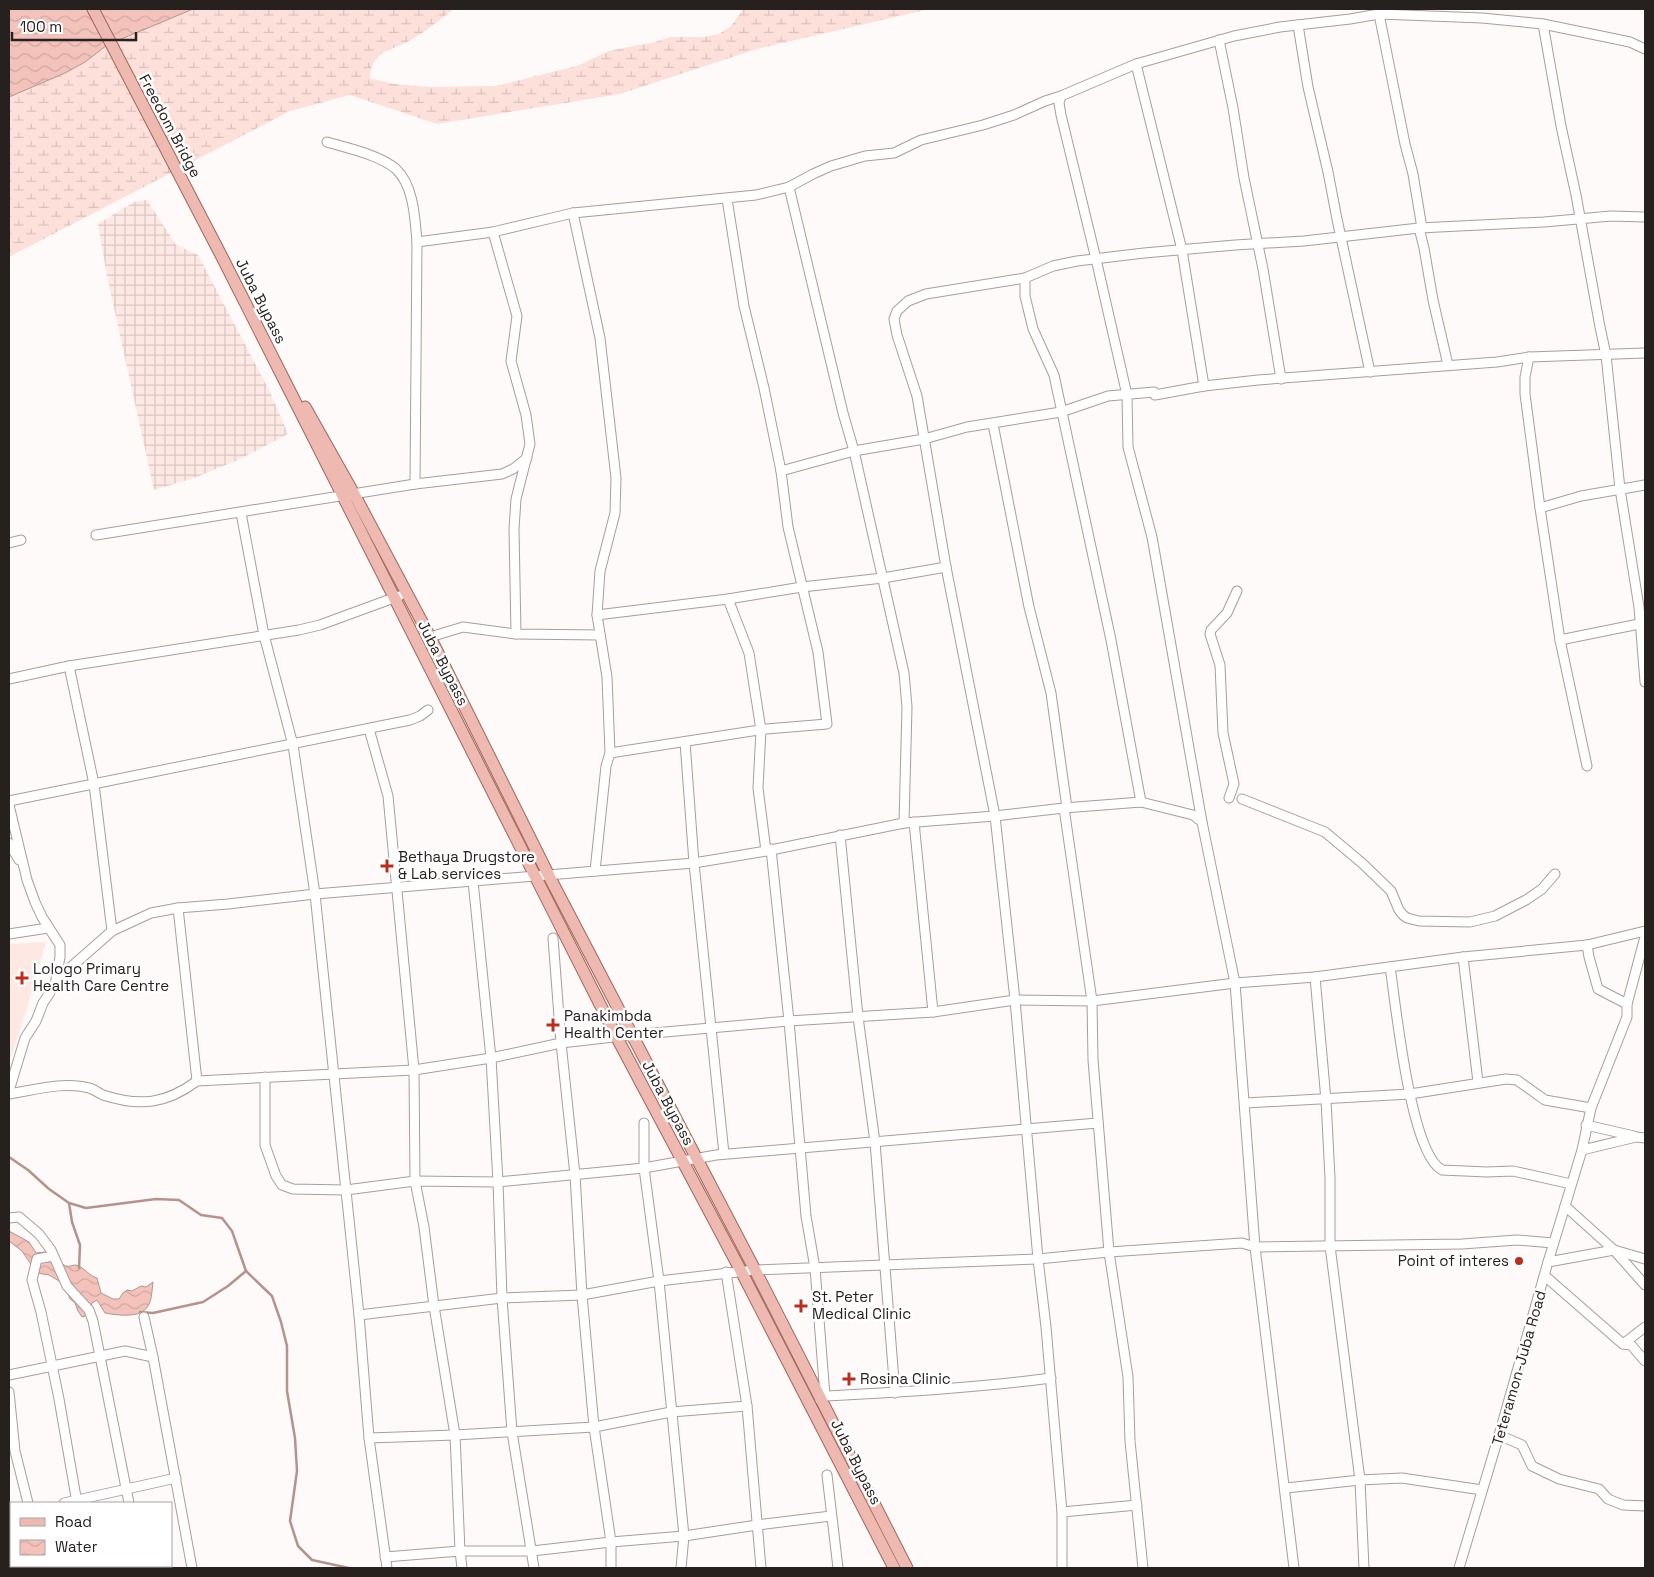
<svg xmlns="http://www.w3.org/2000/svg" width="1654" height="1577" font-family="'Space Grotesk',sans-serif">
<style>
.built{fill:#fde8e4}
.industrial{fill:url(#industrial-grid)}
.wetland{fill:url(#wetland-marsh)}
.water{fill:url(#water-waves);stroke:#b6928c}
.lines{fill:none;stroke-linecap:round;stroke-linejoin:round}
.stream{stroke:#b6928c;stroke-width:2.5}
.minor-casing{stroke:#ac9c99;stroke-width:11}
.major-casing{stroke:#a0655a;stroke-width:13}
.minor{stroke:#fff;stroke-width:9}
.major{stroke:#edb9b0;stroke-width:11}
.poi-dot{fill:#bb2e1d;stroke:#fff;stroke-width:2}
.labels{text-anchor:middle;stroke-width:5;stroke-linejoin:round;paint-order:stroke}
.street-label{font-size:15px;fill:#26201e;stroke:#fff}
.poi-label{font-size:15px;fill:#26201e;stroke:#fff;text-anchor:start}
</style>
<defs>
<pattern id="industrial-grid" width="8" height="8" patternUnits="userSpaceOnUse" patternTransform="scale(1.25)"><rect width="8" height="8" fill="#fde8e4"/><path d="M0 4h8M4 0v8" fill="none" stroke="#d9c7c3"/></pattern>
<pattern id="wetland-marsh" width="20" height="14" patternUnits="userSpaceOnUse" patternTransform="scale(1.25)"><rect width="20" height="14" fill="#fee0db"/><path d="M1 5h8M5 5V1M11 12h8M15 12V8" fill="none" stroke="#dac0bc"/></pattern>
<pattern id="water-waves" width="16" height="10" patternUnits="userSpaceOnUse" patternTransform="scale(1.25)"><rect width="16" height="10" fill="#f3c3bb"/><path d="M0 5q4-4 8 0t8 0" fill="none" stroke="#d0a7a0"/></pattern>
</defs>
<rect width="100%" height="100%" fill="#fdfaf9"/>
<!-- built -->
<path class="built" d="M46,942l-20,69 -17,52v-119z"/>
<!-- industrial -->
<path class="industrial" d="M147,200l29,45 22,10 72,137 18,42 -50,26 -44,18 -40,12 -47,-214 -9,-52 36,-22z"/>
<!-- wetland -->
<path class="wetland" d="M193,9h261c-15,11 -28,23 -45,32 -10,6 -23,8 -31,16 -6,6 -8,14 -8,21l24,6 37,3 65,-1 81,-20 32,-15 46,-9 15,-5h34l15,-3 12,-8 12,-17h187l-173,40 -137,45 -183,30 -87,-29 -60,16 -281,146v-160l56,-24 20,-11 22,-17z"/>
<!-- water -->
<g class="water">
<path d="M9,9h184l-86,36 -22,17 -20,11 -56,24z"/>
<path d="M9,1231l20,11 7,11 9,-1 4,-2c5,4 10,12 15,15 4,3 8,0 12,0 8,2 13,11 21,13l4,15 12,6h6l4,-6 4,-3 5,1 9,-5 5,1 7,-5c-1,7 -1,18 -5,24 -7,13 -31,9 -43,7l-8,-13 -5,3 -4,12 -6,2 -4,-6 -3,-8 -5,-4 -6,-15 -15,-9 -12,-2 -15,-22 -13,-10z"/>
</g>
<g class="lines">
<!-- stream -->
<g class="stream">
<path d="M9,1157l19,13 21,19 20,14 17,5 70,-9 23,1 22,15 21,3 10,13 14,40 26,25 9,26 6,24v45l8,47 2,33 -7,50 8,25 14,14 37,8"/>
<path d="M69,1203l3,19 8,23 -1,23"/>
<path d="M140,1312l13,1 50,-11 25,-16 18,-15"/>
</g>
<defs>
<g id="minor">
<path d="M1379,14l26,130 8,30 9,54"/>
<path d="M1543,24l18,102 15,69 24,132 6,28 14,134 19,118 6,75"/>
<path d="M1298,25l10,62 20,85 9,47 33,153"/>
<path d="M1219,40l14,68 11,70 19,91 18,110"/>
<path d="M1136,64l46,186 22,136"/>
<path d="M327,142c20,6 53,13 69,27 18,17 19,50 21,73l-2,242"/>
<path d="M789,187l54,226 11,38 50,222 3,34 -3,116"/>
<path d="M573,213l27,125 16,140 -1,35 -15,58 -3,44 10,62 3,76 -4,13 -11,105"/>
<path d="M1419,228l5,20 9,52 15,65"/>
<path d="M493,232l24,84 -6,45 15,54 4,29 -14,55 -2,30 2,105"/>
<path d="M417,242l76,-10 80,-19 183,-18 33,-8 24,-13 18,-8 34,-10 29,-3 27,-13 62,-15 31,-10 31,-14 16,-5"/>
<path d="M1025,278l-99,16 -18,7 -11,10 -3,8 3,16 20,61 29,171 49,249 20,184 23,259 8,68 16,185v56"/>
<path d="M1529,357l-4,20v17l15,114 20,132 27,126"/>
<path d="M993,424l36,183 22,86 16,115"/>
<path d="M781,471l73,-20 70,-12 43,-12 94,-15 47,-16 46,-4 1,3 49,-9 54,-6 239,-18 32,-5 116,-4"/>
<path d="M1540,508l41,-12 64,-11"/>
<path d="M241,513l23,122 29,110 22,149 44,421 10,123 18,130"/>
<path d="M96,535l319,-51 87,-10 11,-5 14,-11"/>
<path d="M9,543l12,-3"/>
<path d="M728,599l21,54 12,77 -3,58 8,63"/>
<path d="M597,615l131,-16 74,-12 81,-9 63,-11"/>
<path d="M430,637l33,-10 53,7 84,1"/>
<path d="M1560,640l79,-16"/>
<path d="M69,666l25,118 18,147"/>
<path d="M9,679l60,-13 230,-36 21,-5 79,-29"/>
<path d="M369,729l19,67 26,274 1,111 9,46 10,79 21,129 5,116 2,17"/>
<path d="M685,742l9,121 30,291"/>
<path d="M610,753l156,-24 61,-5 -9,-72 -30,-125 -7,-56 -17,-83 -20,-82 -17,-107"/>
<path d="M1229,798l5,-14 -11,-51 -3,-68 -10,-31 1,-4 16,-17 10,-22"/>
<path d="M1242,799l83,33 37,31 29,28 8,19 4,5 4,3 12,3 51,1 25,-6 31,-16 16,-11 13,-15"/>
<path d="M9,801l401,-81 10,-4 8,-6"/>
<path d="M1141,802l-30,-162 -57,-265 -21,-46 -8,-33v-18l28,-12 24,-5 67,-8 91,-8 69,-4 115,-13 125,-6 67,-6 34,1"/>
<path d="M9,805l18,75 8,22 7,15 18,28v12l-5,28"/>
<path d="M1064,808l28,193 1,59 16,192 19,125 2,64 13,127"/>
<path d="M914,822l19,190"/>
<path d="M1202,822l-50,-285 -24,-90 -1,-52 -31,-136 -35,-144 -2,-12 2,-7 75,-32 98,-28 46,-9 70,-8 29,-5 103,4 61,6 87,18 15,7"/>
<path d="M840,835l18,182 17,125 20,251"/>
<path d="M9,843l10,17"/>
<path d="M771,849l18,172 17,195 9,52 10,128"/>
<path d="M473,881l18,177 7,124 4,116 10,134 22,136"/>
<path d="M178,908l19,173"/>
<path d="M9,934l39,-6"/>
<path d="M553,938l8,105 14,132 7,120 12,132 17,115v26"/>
<path d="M1587,945l2,12 9,32 29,15"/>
<path d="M1463,957l15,125"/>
<path d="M1390,967c6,38 20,186 52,203l45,2 26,-1 58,13"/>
<path d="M1315,977l11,123 4,78v68l30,234 4,88"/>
<path d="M265,1077v68l11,31 6,9 11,4 53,1 69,-9 83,1 146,-14 72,-13 382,-32"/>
<path d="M9,1091l16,-53 11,-17 7,-18 12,-18 16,-18 41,-36 39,-18 27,-5 50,-4 87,-10 379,-31 72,-12 138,-28 91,-7 69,-8 77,-6 52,13 9,7 33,161 20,264 39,321"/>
<path d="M9,1094c25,-4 55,-13 80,-6 5,1 9,5 14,7 37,12 63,9 94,-14l217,-11 77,-12 70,-15 70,-8 158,-14 144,-9 82,-12 77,1 143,-18 80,-6 148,-20 124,-12 58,-14"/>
<path d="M1245,1103l165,-9 96,-15 11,1 28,20 46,8"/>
<path d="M644,1123v45l15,113 25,255 -3,32"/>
<path d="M1586,1125l48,11"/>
<path d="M1582,1150l54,-13 9,1"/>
<path d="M1565,1206l49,44 31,35"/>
<path d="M9,1218l10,-1 20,17 12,16 16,36 22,24 4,11 36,182"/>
<path d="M53,1256l-16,3 -5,21 9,32 18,87 18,104"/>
<path d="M1548,1262l34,-112 9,-42 36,-91v-13l18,-67"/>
<path d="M726,1272l21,134 14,162"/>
<path d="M1545,1276l71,62 7,6 8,1 14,16"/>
<path d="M359,1315l143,-17 80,-3 77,-14 96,-11 283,-11 71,-7 133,-9 13,4 207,-3 55,-4 36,3"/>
<path d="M144,1317l9,40 39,211"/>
<path d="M1623,1344l22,-17"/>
<path d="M9,1375l116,-24 28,6"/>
<path d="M9,1392l6,59 13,52"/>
<path d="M820,1400l5,-4c75,-4 151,-8 226,-18"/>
<path d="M1499,1435l23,10 10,21 27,13 40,10 9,10 15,6 22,1"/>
<path d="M369,1438l86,-3 139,-8 77,-15 76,-6"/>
<path d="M827,1475l11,93"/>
<path d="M1286,1488l74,-8 42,-2 80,12"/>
<path d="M64,1503l112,-25"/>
<path d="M1062,1512l75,-7"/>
<path d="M9,1514h2"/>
<path d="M385,1557l75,-6h72l79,-9 73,-6 73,-11 74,-9"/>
<path d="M41,1566l1,2"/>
<path d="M90,1566v2"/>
<path d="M141,1566v2"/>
<path d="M1459,1568l40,-133 49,-173 66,-12 31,9"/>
</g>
<g id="major">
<path d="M93,9l129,248 394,779 125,235 153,297"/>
<path d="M305,407l49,87 76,143 119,239 206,394 152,298"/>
</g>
</defs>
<!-- minor casing -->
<use href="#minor" class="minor-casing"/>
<!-- major casing -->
<use href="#major" class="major-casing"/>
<!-- minor -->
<use href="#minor" class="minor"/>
<!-- major -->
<use href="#major" class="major"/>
</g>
<!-- markers -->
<g class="poi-dot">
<path d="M384.5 858.5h5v5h5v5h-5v5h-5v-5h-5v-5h5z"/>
<path d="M19.5 970.5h5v5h5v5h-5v5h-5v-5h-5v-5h5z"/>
<path d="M550.5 1017.5h5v5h5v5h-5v5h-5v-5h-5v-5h5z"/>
<circle cx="1519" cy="1261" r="5"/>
<path d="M798.5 1298.5h5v5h5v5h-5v5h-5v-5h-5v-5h5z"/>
<path d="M846.5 1371.5h5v5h5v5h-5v5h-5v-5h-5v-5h5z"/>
</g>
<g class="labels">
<!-- street labels -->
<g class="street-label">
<text transform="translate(170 126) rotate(62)" y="5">Freedom Bridge</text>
<text transform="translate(261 301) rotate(63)" y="5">Juba Bypass</text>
<text transform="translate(443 663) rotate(63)" y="5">Juba Bypass</text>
<text transform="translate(668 1103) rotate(62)" y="5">Juba Bypass</text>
<text transform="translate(1519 1368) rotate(-74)" y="5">Teteramon-Juba Road</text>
<text transform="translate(856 1462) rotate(63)" y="5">Juba Bypass</text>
</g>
<!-- poi labels -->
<g class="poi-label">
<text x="398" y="862">Bethaya Drugstore<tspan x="398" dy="17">&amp; Lab services</tspan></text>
<text x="33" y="974">Lologo Primary<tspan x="33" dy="17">Health Care Centre</tspan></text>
<text x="564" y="1021">Panakimbda<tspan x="564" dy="17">Health Center</tspan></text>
<text x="1509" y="1266" text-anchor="end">Point of interes</text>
<text x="812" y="1302">St. Peter<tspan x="812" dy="17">Medical Clinic</tspan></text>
<text x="860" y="1384">Rosina Clinic</text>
</g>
</g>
<!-- border -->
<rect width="1654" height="1577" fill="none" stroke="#26201e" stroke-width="20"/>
<!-- legend -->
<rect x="10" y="1502" width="162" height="65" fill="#ffffff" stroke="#a8a6a5"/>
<rect x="20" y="1518" width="25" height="8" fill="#edb9b0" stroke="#a8a6a5"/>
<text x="55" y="1527" font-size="15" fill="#26201e">Road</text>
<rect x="20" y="1540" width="25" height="15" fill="url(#water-waves)" stroke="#a8a6a5"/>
<text x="55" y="1552" font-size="15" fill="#26201e">Water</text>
<!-- scale -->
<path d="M12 32v8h124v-8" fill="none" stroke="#26201e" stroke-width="2.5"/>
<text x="20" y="32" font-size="15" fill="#26201e" stroke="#ffffff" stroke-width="4" paint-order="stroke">100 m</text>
</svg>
